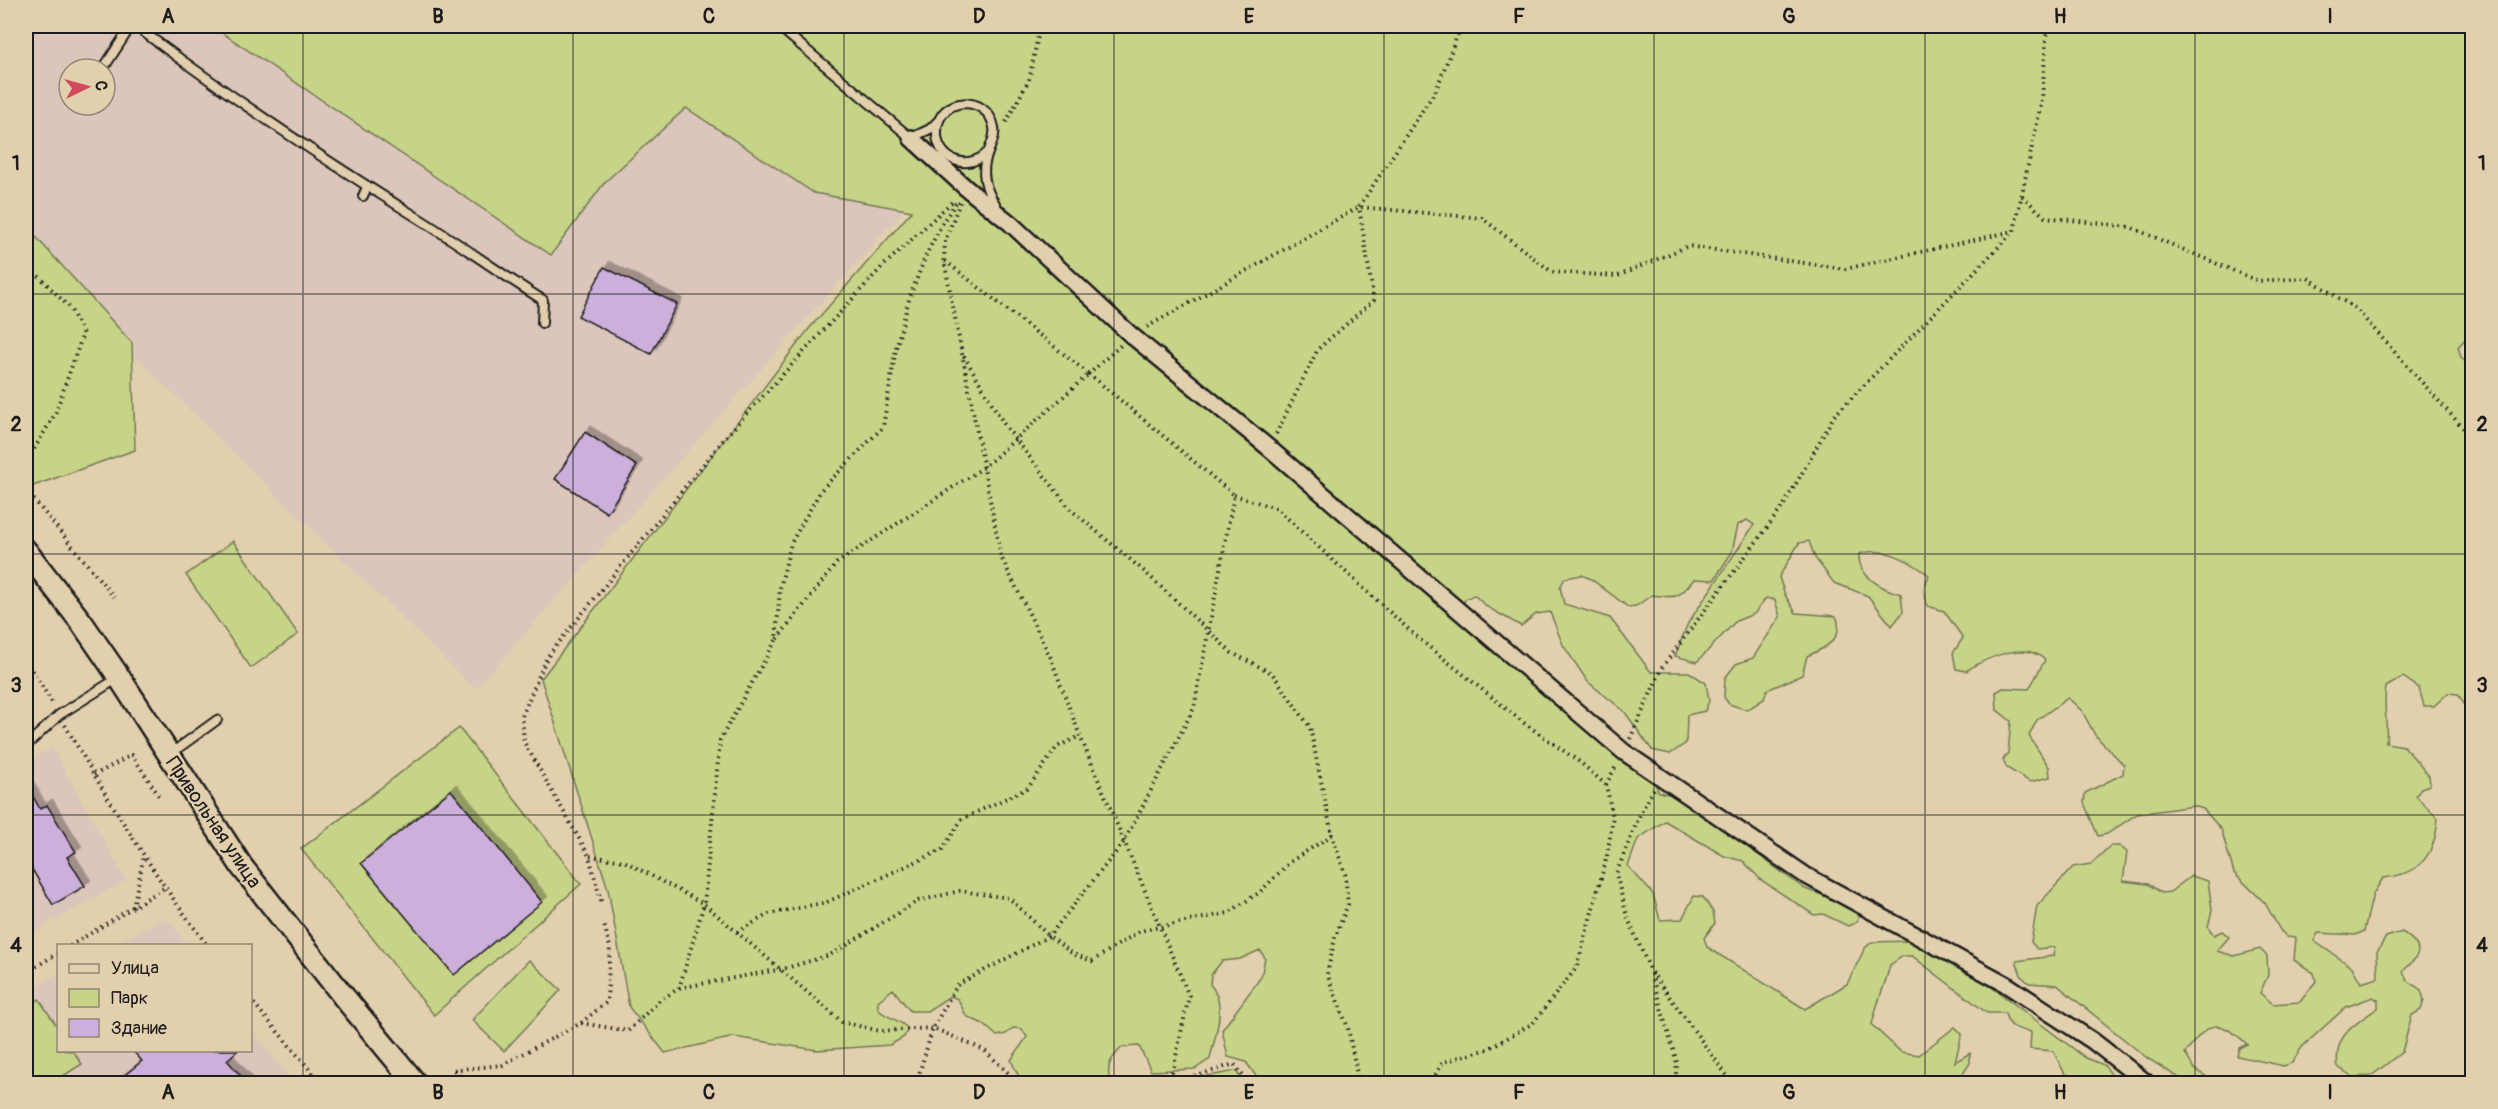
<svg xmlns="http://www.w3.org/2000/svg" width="2498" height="1109" font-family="Pangolin,sans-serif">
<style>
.built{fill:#dcc5bb;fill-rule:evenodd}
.green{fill:#c6d488;stroke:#717852;stroke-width:1.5}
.building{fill:#cdafdc;stroke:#1c1c1c;stroke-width:1.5;filter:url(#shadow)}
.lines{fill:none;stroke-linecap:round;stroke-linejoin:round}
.service-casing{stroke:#1c1c1c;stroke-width:12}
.minor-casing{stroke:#1c1c1c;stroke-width:20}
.secondary-casing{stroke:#1c1c1c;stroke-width:26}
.path{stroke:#1c1c1c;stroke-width:4;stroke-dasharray:1.5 4.5;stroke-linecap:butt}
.service{stroke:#e2cfad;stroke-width:8}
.minor{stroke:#e2cfad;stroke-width:15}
.secondary{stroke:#e2cfad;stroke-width:21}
.grid{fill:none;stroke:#1c1c1c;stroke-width:1.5;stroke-opacity:0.55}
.labels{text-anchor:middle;stroke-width:4.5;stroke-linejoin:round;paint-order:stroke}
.street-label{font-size:20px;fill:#1c1c1c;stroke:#e2cfad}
.neatline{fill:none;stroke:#1c1c1c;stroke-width:2}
.grid-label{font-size:20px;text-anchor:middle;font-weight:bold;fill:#1c1c1c}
</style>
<defs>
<filter id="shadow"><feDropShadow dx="5.5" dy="-5.5" stdDeviation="0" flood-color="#0004"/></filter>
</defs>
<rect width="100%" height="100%" fill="#e2cfad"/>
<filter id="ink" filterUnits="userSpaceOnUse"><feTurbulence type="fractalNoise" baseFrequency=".0167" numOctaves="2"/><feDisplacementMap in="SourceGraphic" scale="12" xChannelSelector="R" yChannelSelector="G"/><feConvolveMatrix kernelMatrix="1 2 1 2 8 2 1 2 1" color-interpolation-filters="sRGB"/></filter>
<g filter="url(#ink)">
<!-- built -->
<g class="built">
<path d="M26,26h991l-107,177 -435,486 -321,-314 -128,-134zM69,69h36v36h-36z"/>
<path d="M52,748l74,132 -100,57v-175z"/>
<path d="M166,918l22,27h-75z"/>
<path d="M58,974v76h192l1,-22 42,55h-267v-91z"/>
</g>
<!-- green -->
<g class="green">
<path d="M212,26h2260v315l-7,-2 -7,8 3,10 11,12v348l-14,-23 -10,-1 -14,13h-10l-5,-18 -16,-11 -17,10c-3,19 2,37 0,56l18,3 25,30 1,9 -9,3 -5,8 22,22c-3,37 -17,56 -55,60l-10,16 -9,37 -8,4 -38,-2 -4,8 38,26 9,16 17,-5 -1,-26 9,-15 16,-5c23,15 19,23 1,39l4,9 14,10 3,10 -3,10 -9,5 -10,37 -31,24 -18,1 -15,-10c-5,-32 16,-42 40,-59v-8l-5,-3 -27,10 -44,40 -10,16 -8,3 -47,-10 2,-8 8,-4c-31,-28 -38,-22 -62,9l9,16 16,10 2,4h-25l-40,-25 -90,-73 -28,-2 -7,-6 -6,-16 37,-5 2,-9 -18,2 -6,-7 6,-36 36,-39 18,-3 19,-18h9l8,6 -4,29 25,3 14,9 8,-1 21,-16 17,5 4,29 -4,17 6,8 8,-4 7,6 -12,14 17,5 26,-7 7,7 1,19 -8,18 13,11 27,-2 16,-21 -2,-8 -20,-13 2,-22 -9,-1 -7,-7 -15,-27 -31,-30 -13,-44 -18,-20 -9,-3 -57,8 -30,20 -9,2 -14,-33 1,-10 38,-19 1,-9 -29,-30 -13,-24 -14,-13 -31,22 -8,16 20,31 1,10 -20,5 -23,-14 -4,-8 5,-7 3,-32 -14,-11 -1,-18 7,-4 26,1 16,-29c-20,-20 -59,-2 -79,11l-10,-2 -3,-16 10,-15 -19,-27 -17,-5 -3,-18 5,-13c-19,-14 -45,-30 -70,-21 -2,22 23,35 42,40l2,18 -11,14 -24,-30 -34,-13 -19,-25 -6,-17 -10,2 -20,34 6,18 11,18 40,3c10,22 -12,33 -29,40l-5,19 -35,15 -3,9 -17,11 -18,-6 -5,-7 1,-19 11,-14 17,-6 27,-41 -5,-17 -9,-2 -12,16 -18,7 -39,41 -22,-6 13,-33 66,-98 -7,-5 -9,5 -6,27 -18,28 -20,-1c-15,20 -18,19 -42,16l-16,11 -8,1 -37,-28 -9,-4 -17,3 -5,9 4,17 46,14 41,54h38l17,11 3,18 -4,10 -18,4 -1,28 -16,11 -18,-4 -28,-39 -36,-29 -25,-37 -13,-33 -14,2 -15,12 -34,-19 -13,-12 -9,4 -2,8 188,168 8,17 18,4 128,93 48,16 6,7 -2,10 -9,4 -25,-12 -9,1 -53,-35 -18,-19 -19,-5 -59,-35 -27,18 -10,27 25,28 7,26 22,-1 12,-23 9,1 10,15 2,11 -11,15 3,9 98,62 42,-25 18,-36 7,-6 39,-1 66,35 109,82 18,7 14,18h-39l3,-4 -17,-5 -12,-23 -23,-2 1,-17c-14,-3 -23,-4 -26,-19h-18l-75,-57h-9l-13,9c-5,21 -14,39 -18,60l29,27 18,3 36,-28 7,7 -7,28 15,-9v10l-13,20h-696l-15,-21 -18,-5 -6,-27 39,-53 4,-19 -5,-8 -20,9 -18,2 -11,14 -1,9c18,21 5,51 0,75l-15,10 -44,2 -12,-25 -17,1c-12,13 -16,18 -12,36h-88l-11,-23 16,-23 -5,-8 -9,-1 -7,6 -9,2 -14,-12 -17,-8 -8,-17 -8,-3 -23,15h-17l-17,-22 -15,12v8c9,10 21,9 30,20l-4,8 -14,8 -73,5 -83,-13 -69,16 -36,-46 -21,-118 -67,-210 267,-349 104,-119 -98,-18 -128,-85 -81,74 -54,73z"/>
<path d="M26,226l106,117 3,107 -105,37 -4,-5z"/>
<path d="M233,541l65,93 -47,34 -65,-93z"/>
<path d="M459,728l122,156 -147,131 -133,-166z"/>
<path d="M529,960l32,30 -57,61 -32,-31z"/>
<path d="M39,999l19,29v22l15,1 9,13 -30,19h-26v-75z"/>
<path d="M1236,1071l8,12h-51l5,-5z"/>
</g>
<!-- building -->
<g class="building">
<path d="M604,267l73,37 -26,50 -73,-38z"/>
<path d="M585,432l52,34 -30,47 -52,-34z"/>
<path d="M26,784l14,25 7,-4 29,47 -9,5 18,29 -32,19 -27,-46z"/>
<path d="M451,790l91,112 -88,73 -93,-112z"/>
<path d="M132,1050h106l-11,10 20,23h-132l27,-22z"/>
</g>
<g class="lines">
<defs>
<g id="service">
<path d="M136,26c90,69 186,132 282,192 42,26 83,56 125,82l-1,23"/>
<path d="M778,26l133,112 19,-9 7,-7"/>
<path d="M103,69l28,-43"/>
<path d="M987,153c-20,19 -52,7 -50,-23 2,-34 50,-36 57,-3 2,9 -3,17 -6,26 -8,18 -3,37 8,52"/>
<path d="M363,196l4,-9"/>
<path d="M26,746l33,-31 59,-37"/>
<path d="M170,754l47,-34"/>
</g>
<path id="minor" d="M911,138l55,50 44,35 121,112 138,113 355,304 181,123 199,108 89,58 55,43"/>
<path id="secondary" d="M26,551l56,72 37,54 123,190 102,130 72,87"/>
</defs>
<!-- service casing -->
<use href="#service" class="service-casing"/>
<!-- minor casing -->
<use href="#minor" class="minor-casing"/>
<!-- secondary casing -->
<use href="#secondary" class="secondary-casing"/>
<!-- path -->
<g class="path">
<path d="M1006,122l23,-42 11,-54"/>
<path d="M2022,196l23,21 85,10 128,54 50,-3 48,31 116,129"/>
<path d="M960,202l-15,39 -1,19 57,297 49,99 30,80 109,260 -16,74 -10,14"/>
<path d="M26,263l44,45 13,26 -28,80 -29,49"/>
<path d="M1147,327l212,-120 123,11 70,54 66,4 70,-30 157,23 169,-38"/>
<path d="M964,356l40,68 66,85 75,63 87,81 40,20 38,54 22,108"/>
<path d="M1276,434l42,-85 56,-49 -15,-93 77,-117 25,-64"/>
<path d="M26,490l88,107"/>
<path d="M1234,495l42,13 142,130 106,85 57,40 25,22 7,32 -6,39 -30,111 -44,56 -45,26 -45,13 -13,22"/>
<path d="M777,639l60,-76 147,-96 105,-93 -145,-114"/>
<path d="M26,660l28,46"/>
<path d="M65,725c44,76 89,151 143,221"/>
<path d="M1630,739l33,-73 121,-161 50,-89 180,-185 28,-131 5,-74"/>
<path d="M94,775l38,-20 27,41"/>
<path d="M1606,785l11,-21"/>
<path d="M1654,789l-13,23 -25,62 11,42 23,54 83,114"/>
<path d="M590,856l34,5 80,43 138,118 38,9 53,-3 51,22 36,34"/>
<path d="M601,901l-12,-45 -65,-114 -2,-26 25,-59 182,-224 152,-165 74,-69"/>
<path d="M133,907l11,-51"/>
<path d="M737,932l32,-18 58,-12 115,-52 20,-31 66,-31 29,-41 23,-11"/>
<path d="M70,946l94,-58"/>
<path d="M26,973l32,-20"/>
<path d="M1651,974l26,89 -2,21"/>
<path d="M679,988l104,-19 47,-14 88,-54 42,-10 49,7 40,38 24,18 19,7 48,-30 88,-18 32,-21 30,-30 42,-27 13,39 3,30 -13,34 -8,36 21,54 11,56"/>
<path d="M250,999l72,85"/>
<path d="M581,1023l47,8 31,-30 20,-13 25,-84 16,-164 56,-100 4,-52 11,-45 30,-53 62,-63 13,-79 14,-52 17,-43 17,-33 14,-20"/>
<path d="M454,1070l48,-5 79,-42 26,-21 3,-55 -6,-23"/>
<path d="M454,1070l14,14"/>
<path d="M916,1084l17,-56 24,-43 92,-49 75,-94 70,-134 40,-213 -145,-121 32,-29"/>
<path d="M1172,1084l62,-20 15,20"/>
</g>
<!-- service -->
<use href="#service" class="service"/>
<!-- minor -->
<use href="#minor" class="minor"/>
<!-- secondary -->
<use href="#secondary" class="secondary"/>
</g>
</g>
<!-- grid -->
<path class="grid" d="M303,26v1058M573,26v1058M844,26v1058M1114,26v1058M1384,26v1058M1654,26v1058M1925,26v1058M2195,26v1058M26,294h2446M26,554h2446M26,815h2446"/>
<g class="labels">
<!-- street labels -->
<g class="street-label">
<text transform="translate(214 822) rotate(56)" y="7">Привольная улица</text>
</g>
</g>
<!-- margin -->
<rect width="2498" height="1109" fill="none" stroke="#e2cfad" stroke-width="66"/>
<!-- legend -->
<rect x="57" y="944" width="195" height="108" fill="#e2cfad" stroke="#938773" stroke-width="1.5"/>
<rect x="69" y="964" width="30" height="9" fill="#e2cfad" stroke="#938773" stroke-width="1.5"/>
<text x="111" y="974" font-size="18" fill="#1c1c1c">Улица</text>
<rect x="69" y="989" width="30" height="18" fill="#c6d488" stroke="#938773" stroke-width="1.5"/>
<text x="111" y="1004" font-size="18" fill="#1c1c1c">Парк</text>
<rect x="69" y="1019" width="30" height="18" fill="#cdafdc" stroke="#938773" stroke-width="1.5"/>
<text x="111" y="1034" font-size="18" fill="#1c1c1c">Здание</text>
<!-- north arrow -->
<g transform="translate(87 87) rotate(85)"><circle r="28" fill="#e2cfad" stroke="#938773" stroke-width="1.5"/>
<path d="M0-4.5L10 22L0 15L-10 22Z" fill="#d1495b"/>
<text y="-9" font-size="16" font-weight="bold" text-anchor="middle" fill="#1c1c1c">С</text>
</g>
<rect x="33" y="33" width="2432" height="1043" class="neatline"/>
<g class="grid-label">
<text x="168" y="23">A</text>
<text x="438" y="23">B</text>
<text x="709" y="23">C</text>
<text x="979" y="23">D</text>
<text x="1249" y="23">E</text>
<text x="1519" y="23">F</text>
<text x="1789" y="23">G</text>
<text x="2060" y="23">H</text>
<text x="2330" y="23">I</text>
<text x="16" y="170">1</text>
<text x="2482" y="170">1</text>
<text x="16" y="431">2</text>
<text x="2482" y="431">2</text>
<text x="16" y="692">3</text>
<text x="2482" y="692">3</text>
<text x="16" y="952">4</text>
<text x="2482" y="952">4</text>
<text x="168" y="1099">A</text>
<text x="438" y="1099">B</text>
<text x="709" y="1099">C</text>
<text x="979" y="1099">D</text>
<text x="1249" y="1099">E</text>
<text x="1519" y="1099">F</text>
<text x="1789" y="1099">G</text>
<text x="2060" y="1099">H</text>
<text x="2330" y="1099">I</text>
</g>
</svg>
